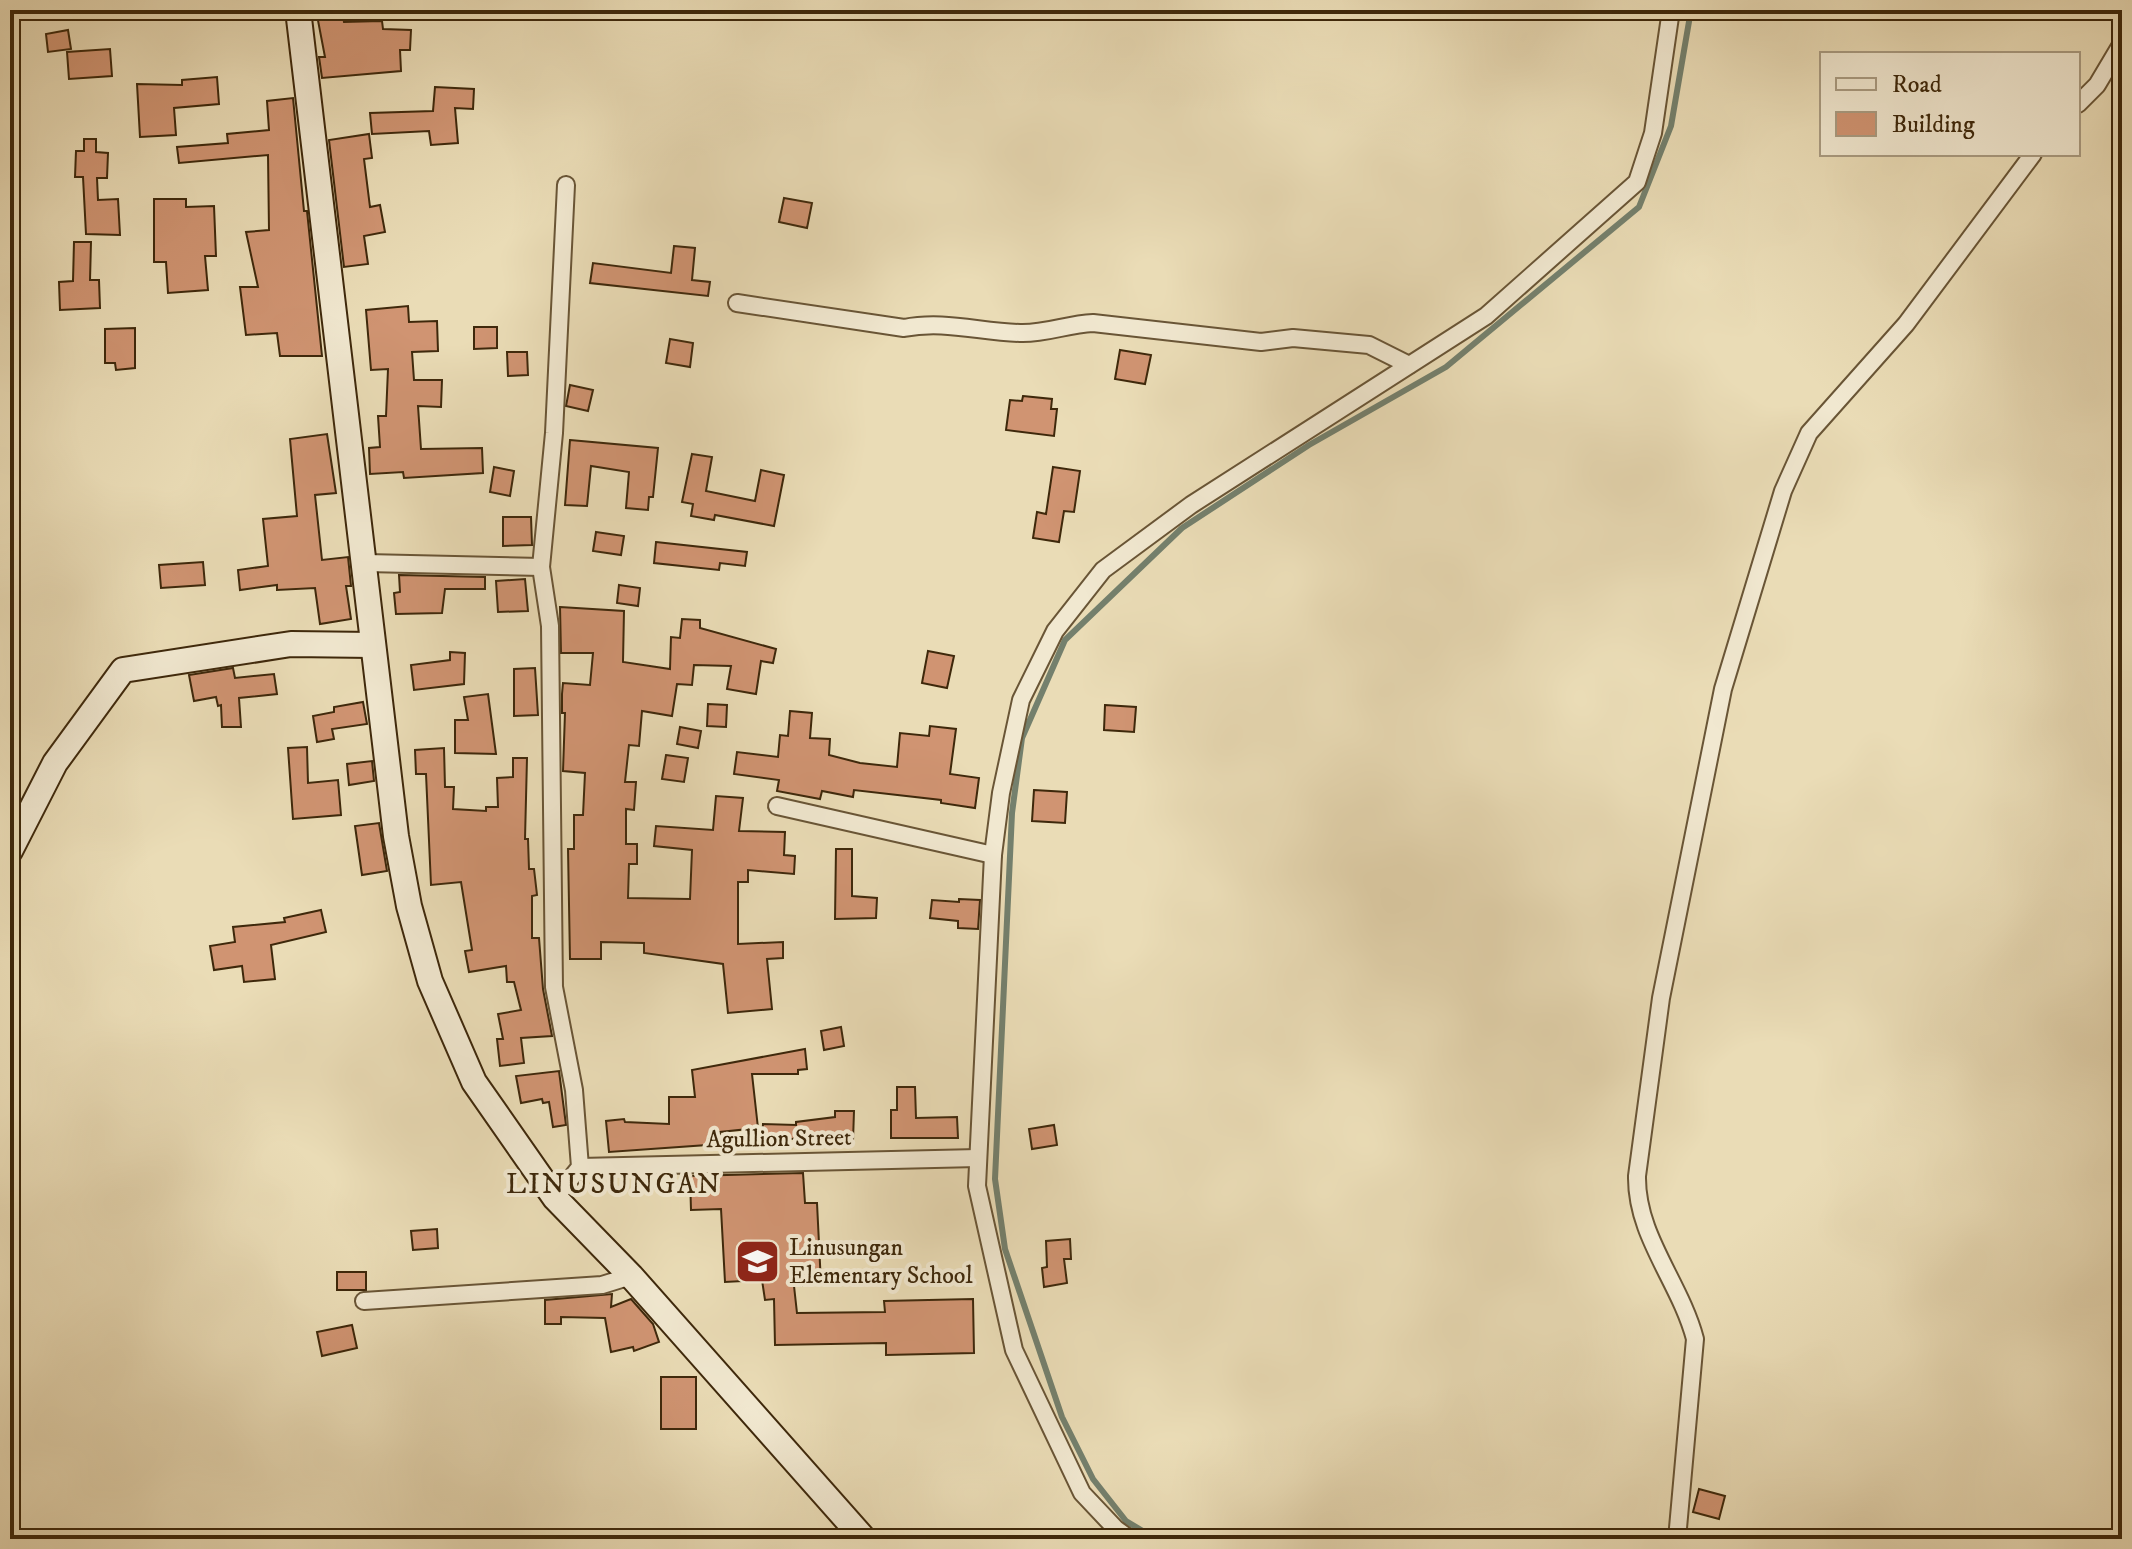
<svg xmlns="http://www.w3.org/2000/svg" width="2132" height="1549" font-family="'IM FELL DW Pica',serif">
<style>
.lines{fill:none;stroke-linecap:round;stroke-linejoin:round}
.stream{stroke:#74806d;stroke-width:6}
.building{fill:#d09472;stroke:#3e280b;stroke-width:2}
.street-casing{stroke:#695536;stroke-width:20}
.secondary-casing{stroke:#3e280b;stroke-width:28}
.street{stroke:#f1e8d0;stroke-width:16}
.secondary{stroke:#f1e8d0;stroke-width:24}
.labels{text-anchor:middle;stroke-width:8;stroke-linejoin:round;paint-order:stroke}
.street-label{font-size:24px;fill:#3e280b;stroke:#f1e8d0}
.poi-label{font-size:24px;fill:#3e280b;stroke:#f1e8d0;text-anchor:start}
.quarter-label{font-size:28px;letter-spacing:2px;fill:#3e280b;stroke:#f1e8d0}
</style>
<rect width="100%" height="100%" fill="#eadcb6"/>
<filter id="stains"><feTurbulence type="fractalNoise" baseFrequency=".0025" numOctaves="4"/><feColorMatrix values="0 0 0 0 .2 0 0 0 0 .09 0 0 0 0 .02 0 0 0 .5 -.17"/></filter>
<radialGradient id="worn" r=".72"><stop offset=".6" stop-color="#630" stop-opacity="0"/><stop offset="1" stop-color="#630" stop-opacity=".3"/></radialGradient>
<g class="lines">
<!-- stream -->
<path class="stream" d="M1156,1539l-30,-18 -33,-42 -31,-62 -57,-168 -10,-70 17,-366 10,-75 43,-98 117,-112 127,-83 137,-78 193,-160 32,-81 20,-116"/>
</g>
<!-- building -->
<g class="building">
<path d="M316,10h26l2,12 38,-1 1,8 28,1 -1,20h-10l1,21 -79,7 -3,-21h6z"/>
<path d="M68,30l3,19 -23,3 -2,-18z"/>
<path d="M110,49l2,27 -43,3 -2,-27z"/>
<path d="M217,77l2,27 -45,4 2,27 -36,2 -3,-53 45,1v-5z"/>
<path d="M435,87l39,2 -1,20 -18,-1 3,35 -27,2 -2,-14 -57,3 -2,-21 63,-2z"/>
<path d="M293,98l11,113h3l15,145h-42l-3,-23 -31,2 -6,-48h18l-12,-55 23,-2 -1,-75 -89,8 -2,-16 51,-4 -1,-9 42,-4 -2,-29z"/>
<path d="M369,134l3,24 -8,1 6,48 10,-2 5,27 -21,4 4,28 -24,3 -15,-127z"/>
<path d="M84,139h12v13l12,1 -1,25h-10l1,22 20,-1 2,36 -34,-1 -3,-57h-8l1,-26h8z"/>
<path d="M784,198l28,5 -5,25 -28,-6z"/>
<path d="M154,199h32v8l28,-1 2,50h-11l3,34 -40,3 -2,-31h-12z"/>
<path d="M74,242h17l-1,38h9l1,28 -40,2 -1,-28 14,-1z"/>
<path d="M674,246l21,2 -3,32 18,2 -2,14 -118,-13 3,-20 78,10z"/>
<path d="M408,306l1,16 28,-1 1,30 -26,1 2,28h28l-1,27 -23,-1 3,43 61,-1 1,25 -79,5 -1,-6 -33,2 -1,-26 11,-1 -2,-31h8l2,-47 -17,1 -5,-60z"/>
<path d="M474,327h23v21l-23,1z"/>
<path d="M135,328v40l-19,2 -1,-7h-10v-34z"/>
<path d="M670,339l23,4 -3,24 -24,-4z"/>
<path d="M1120,350l31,5 -6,29 -30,-5z"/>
<path d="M507,352h20l1,23 -20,1z"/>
<path d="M570,385l23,5 -5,21 -22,-5z"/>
<path d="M1023,396l29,3 -1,10h6l-3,27 -48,-6 4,-30 12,1z"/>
<path d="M327,434l9,59 -21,2 7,65 26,-3 3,29h-5l5,33 -31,5 -5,-36 -38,2v-5l-37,5 -2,-20 30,-4 -5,-47 34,-3 -7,-77z"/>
<path d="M570,440l88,8 -5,49h-4l-1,13 -22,-2 3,-36 -38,-6 -4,40 -22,-1z"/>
<path d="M692,454l20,3 -6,34 49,10 6,-31 23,5 -10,51 -59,-11 -1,5 -23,-4 2,-12 -11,-2z"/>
<path d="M494,467l20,4 -4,25 -20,-4z"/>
<path d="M1053,467l27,4 -6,41 -10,-1 -5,31 -26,-4 4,-26 9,2z"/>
<path d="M503,517h28l1,28 -29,1z"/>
<path d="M596,532l28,4 -3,19 -28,-4z"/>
<path d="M656,542l91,10 -2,14 -25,-3 -1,7 -65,-7z"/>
<path d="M203,562l2,23 -44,3 -2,-23z"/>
<path d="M399,575l86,2v12h-40l-3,24 -46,1 -2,-21 6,-1z"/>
<path d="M525,579l3,32 -30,1 -2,-31z"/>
<path d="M619,585l21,3 -2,18 -21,-3z"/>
<path d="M560,607l64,4 -1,51 47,7 1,-32 9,1 2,-19 18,1v8l76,21 -3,14 -12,-2 -5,33 -29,-5 4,-23 -37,-1 -2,20 -15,-1 -5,32 -30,-5 -3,35 -10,-1 -4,37h11l-2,28 -8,-1v35h11v20h-8l-1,34 62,1 2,-49 -38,-4 2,-20 57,4 3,-34 27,2 -4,33 46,1 -1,23 11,1 -1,18 -46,-4v12h-10v62l45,-2v16l-16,1 5,50 -44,4 -5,-49 -79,-11v-10l-43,-1v17h-31l-2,-110h6v-34h9l2,-42 -22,-2 2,-58h-3v-19l1,-11 27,2 3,-32h-32z"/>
<path d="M928,651l26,5 -7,32 -25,-5z"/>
<path d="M450,652l15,1 -1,31 -50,6 -3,-25 39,-5z"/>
<path d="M233,668l2,10 39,-4 3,20 -38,4 2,29h-19l-1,-22 -3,1 -2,-9 -22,4 -5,-26z"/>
<path d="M535,668l3,47 -24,1v-47z"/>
<path d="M488,694l8,60 -41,-1v-33h13l-4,-23z"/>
<path d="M363,702l4,22 -35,5 2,10 -17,3 -4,-26 21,-4v-5z"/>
<path d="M708,704l19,1 -1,22 -19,-1z"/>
<path d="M1105,705l31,2 -2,25 -30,-2z"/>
<path d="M790,711l22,2 -2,25 20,1 -1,16 31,8 37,4 3,-34 29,3 1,-10 26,3 -6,45 29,4 -4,30 -34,-5v-3l-87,-10 -1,7 -31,-6 -2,8 -43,-8 2,-11 -45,-6 3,-22 41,5 2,-22 8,1z"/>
<path d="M680,727l21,4 -3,17 -21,-4z"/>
<path d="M307,747l1,36 30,-3 3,35 -48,4 -5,-71z"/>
<path d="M444,748l1,39h9l-1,22 33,2v-4h12l-1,-29 16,-1v-19h14l-2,81h3l1,30h5l3,26 -5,1v42h7l4,51 9,47 -31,2 3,25 -24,3 -3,-27h6l-5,-25 23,-4 -7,-28h-7l-1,-16 -37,6 -4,-21 7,-1 -11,-68 -30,3 -5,-111h-10l-1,-24z"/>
<path d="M666,755l22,3 -4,24 -22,-3z"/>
<path d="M372,761l2,20 -25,4 -2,-21z"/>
<path d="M1034,790l33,2 -2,31 -33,-2z"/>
<path d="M379,823l8,48 -25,4 -7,-49z"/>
<path d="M836,849h16v47l25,2 -1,20 -41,1z"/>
<path d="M959,899l21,1 -2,29 -20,-1v-7l-28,-3 2,-18 27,2z"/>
<path d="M321,910l5,22 -55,13 4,34 -31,3 -2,-16 -28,4 -4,-24 25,-4 -2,-15 52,-5 -1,-4z"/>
<path d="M841,1027l3,19 -20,4 -3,-19z"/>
<path d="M805,1049l2,20 -9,1v4h-46l6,54 -38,4 1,12 -112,8 -3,-31 18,-2 1,3 44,2v-27h26l-3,-27z"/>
<path d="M559,1071l7,54 -13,2 -4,-25 -6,1 -1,-4 -21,4 -5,-27z"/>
<path d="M897,1087h18l1,31 41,-1 1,21h-67v-28h6z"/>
<path d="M835,1111h19l-1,30h-21v-5l-70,5 1,-17 33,1v-3l39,-5z"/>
<path d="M1054,1125l3,20 -25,4 -3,-20z"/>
<path d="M803,1173l2,30h12l4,81 -27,2 3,27 88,-1 -1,-11 89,-2 1,54 -88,2v-12l-111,2 -1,-46 -9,1 -3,-20 -37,2 -4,-73 -30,1 -1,-34z"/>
<path d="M437,1229l1,19 -25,2 -2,-19z"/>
<path d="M1070,1239l1,20h-7l3,24 -23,4 -2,-19 5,-1 -1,-26z"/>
<rect x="337" y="1272" width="29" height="18"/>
<path d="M612,1294l-1,13 20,-8 22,25 6,18 -25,9 -1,-4 -22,5 -6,-34 -44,-1v7h-16v-24z"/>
<path d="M352,1325l5,23 -35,8 -5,-24z"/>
<rect x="661" y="1377" width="35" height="52"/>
<path d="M1699,1489l26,7 -6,23 -26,-7z"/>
</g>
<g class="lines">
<defs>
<g id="street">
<path d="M2078,104l19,-19 25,-42"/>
<path d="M737,303l167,25c40,-8 76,4 116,5 26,1 47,-9 73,-10l168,19 32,-4 76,7 40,20"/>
<path d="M366,563l175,4"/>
<path d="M777,806l216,49"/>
<path d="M580,1167l398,-9"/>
<path d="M555,1198l25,-31 -6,-77 -20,-103 -4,-361 -9,-59 13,-134 12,-248"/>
<path d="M364,1301l238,-16 29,-9"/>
<path d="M1130,1539l-14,-10 -34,-36 -68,-143 -37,-164 16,-331 8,-62 20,-93 34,-69 48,-61 88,-65 295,-189 151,-134 16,-49 18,-123"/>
<path d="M1677,1539l18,-200c-15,-57 -59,-103 -58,-163l24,-178 62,-309 60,-198 26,-58 97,-109 127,-170"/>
</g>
<g id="secondary">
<path d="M298,10l98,826 13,70 21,75 44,101 81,116 76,78 233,263"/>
<path d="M10,851l45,-88 68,-93 168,-26 82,1"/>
</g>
</defs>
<!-- street casing -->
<use href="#street" class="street-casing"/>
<!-- secondary casing -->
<use href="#secondary" class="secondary-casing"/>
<!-- street -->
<use href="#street" class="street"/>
<!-- secondary -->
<use href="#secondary" class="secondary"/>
</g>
<!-- icons -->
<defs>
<symbol id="school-square" viewBox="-11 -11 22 22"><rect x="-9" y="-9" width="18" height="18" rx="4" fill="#8f2418" stroke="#f1e8d0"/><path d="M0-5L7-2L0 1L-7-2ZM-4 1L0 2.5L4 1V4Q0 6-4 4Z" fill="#fff"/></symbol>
</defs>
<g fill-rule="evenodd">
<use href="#school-square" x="732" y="1236" width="51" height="51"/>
</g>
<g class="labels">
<!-- street labels -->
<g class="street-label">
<text transform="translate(779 1138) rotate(-1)" y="8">Agullion Street</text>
</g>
<!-- poi labels -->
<g class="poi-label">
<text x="789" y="1255">Linusungan<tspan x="789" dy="28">Elementary School</tspan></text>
</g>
<!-- quarter labels -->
<g class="quarter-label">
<text x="614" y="1193">LINUSUNGAN</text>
</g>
</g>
<!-- margin -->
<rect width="2132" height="1549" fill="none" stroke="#eadcb6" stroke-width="40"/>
<rect x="12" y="12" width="2108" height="1525" fill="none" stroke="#3e280b" stroke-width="4"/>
<rect x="20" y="20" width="2092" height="1509" fill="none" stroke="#3e280b" stroke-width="2"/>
<!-- legend -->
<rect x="1820" y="52" width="260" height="104" fill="#f1e8d0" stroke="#a99b81" stroke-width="2"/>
<rect x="1836" y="78" width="40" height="12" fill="#f1e8d0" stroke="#a99b81" stroke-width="2"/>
<text x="1892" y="92" font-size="24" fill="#3e280b">Road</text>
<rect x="1836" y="112" width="40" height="24" fill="#d09472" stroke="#a99b81" stroke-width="2"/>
<text x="1892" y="132" font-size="24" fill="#3e280b">Building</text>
<rect width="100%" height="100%" filter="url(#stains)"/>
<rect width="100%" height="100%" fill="url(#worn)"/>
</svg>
